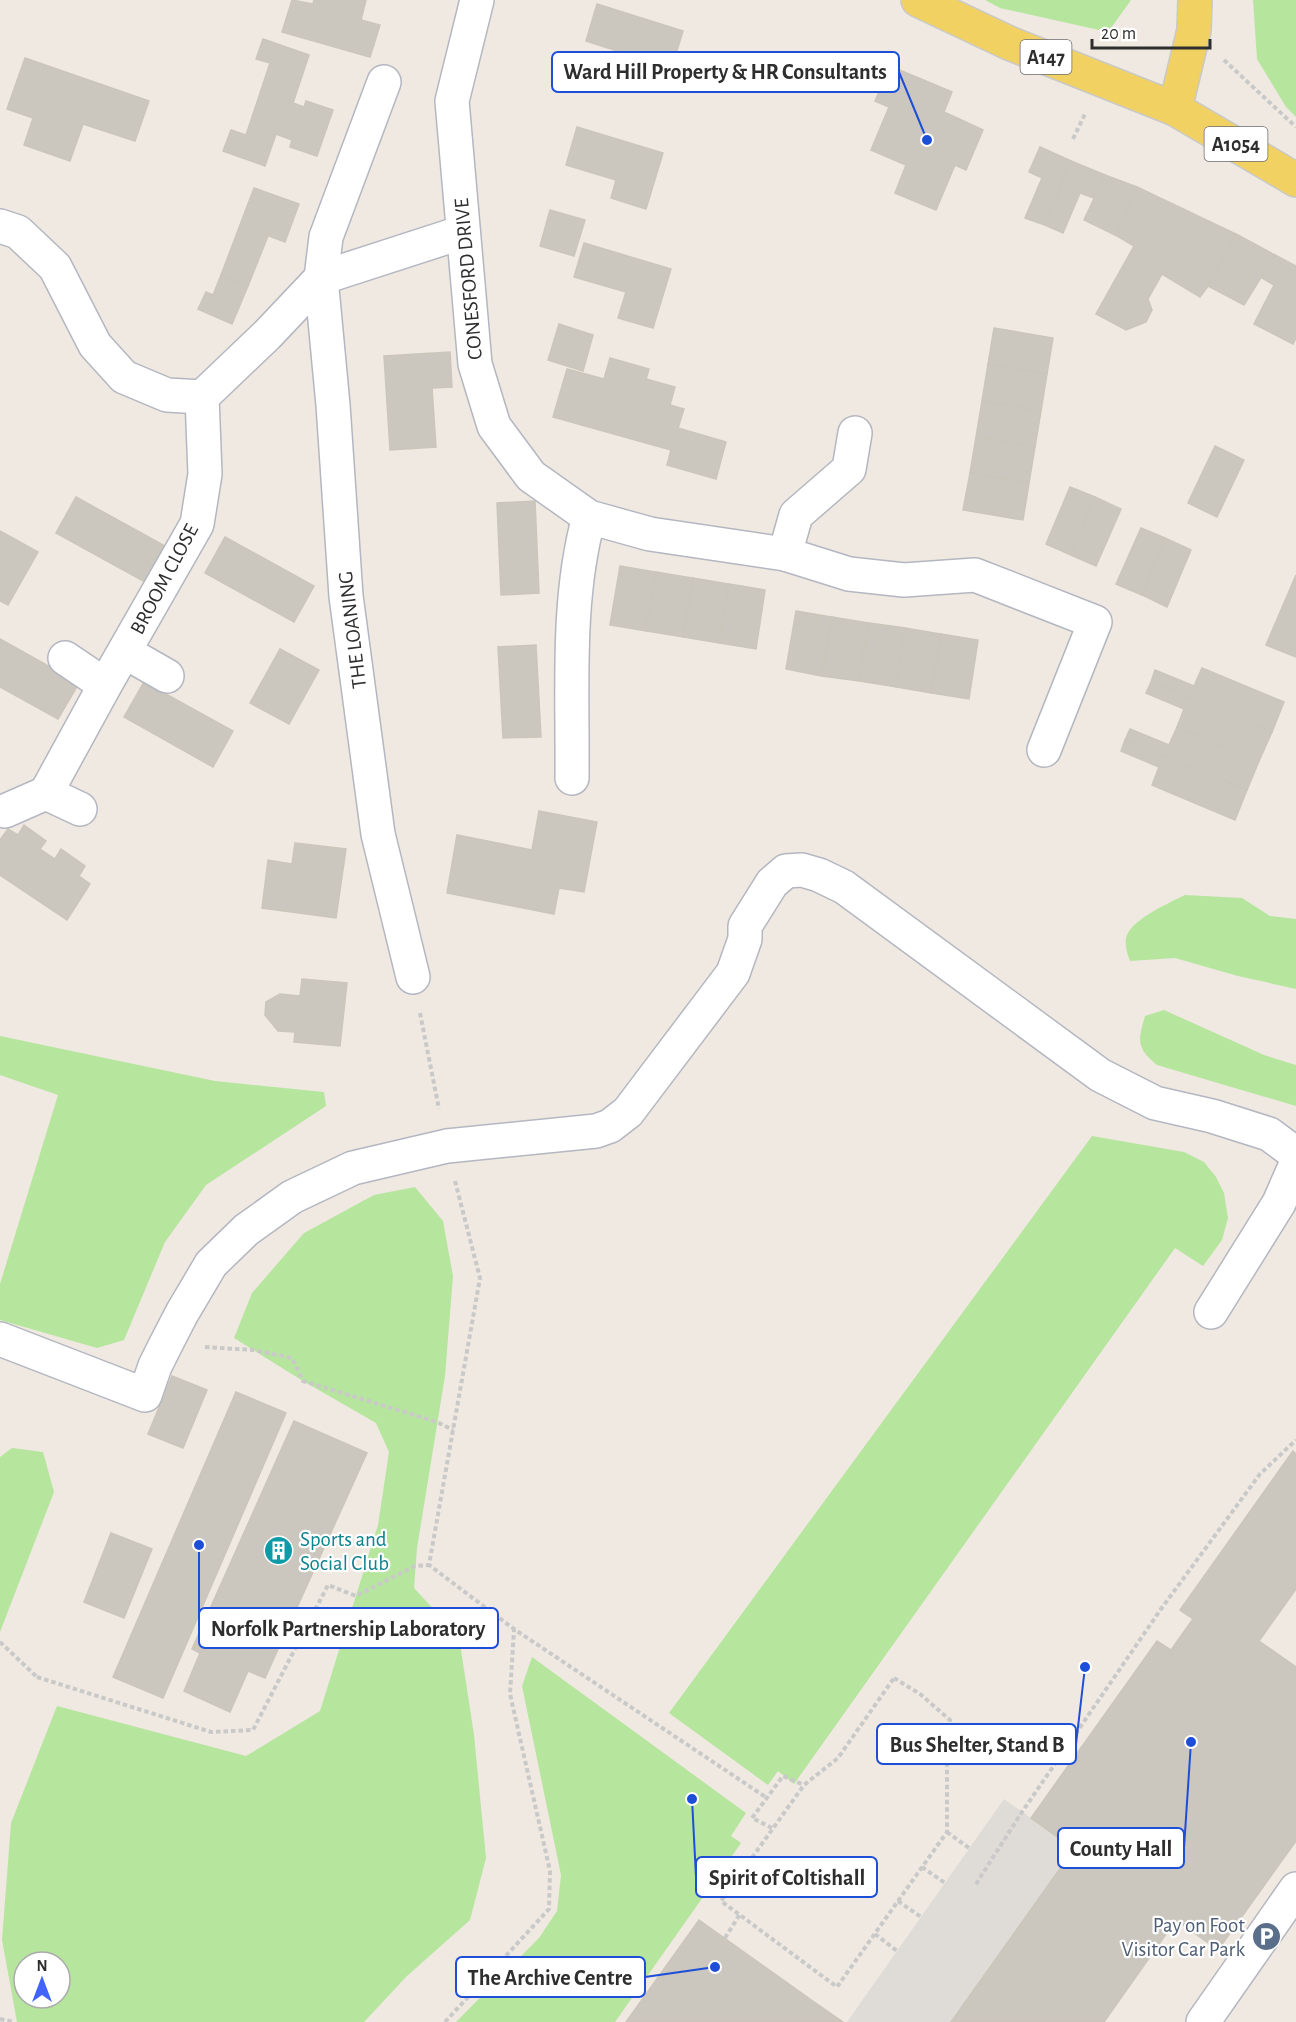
<svg xmlns="http://www.w3.org/2000/svg" width="1296" height="2022" font-family="'Alegreya Sans',sans-serif">
<style>
.green{fill:#b6e59e;fill-rule:evenodd}
.plaza{fill:#dfdcd8}
.building{fill:#cbc7bf;stroke:#cbc5ba;stroke-width:1.5}
.lines{fill:none;stroke-linecap:round;stroke-linejoin:round}
.minor-casing{stroke:#b4b7c1;stroke-width:36}
.major-casing{stroke:#c9c9c9;stroke-width:36}
.path{stroke:#c9c9c9;stroke-width:4;stroke-dasharray:4.5 3;stroke-linecap:butt}
.minor{stroke:#fff;stroke-width:33}
.major{stroke:#f2d163;stroke-width:33}
.labels{text-anchor:middle;stroke-width:4.5;stroke-linejoin:round;paint-order:stroke}
.shield{fill:#fff;stroke:#6d6d6d;stroke-width:1.5}
.shield-label{font-size:20px;font-weight:bold;fill:#2e2e2e}
.street-label{font-size:21px;fill:#2e2e2e;stroke:#fff}
.culture-label{font-size:21px;fill:#0d838f;stroke:#fff;text-anchor:start}
.service-label{font-size:21px;fill:#4e5e75;stroke:#fff;text-anchor:end}
.leader{fill:none;stroke:#1d4ed8;stroke-width:2}
.callout-dot{fill:#1d4ed8;stroke:#fff;stroke-width:2}
.callout{fill:#fff;stroke:#1d4ed8;stroke-width:2}
.callout-label{font-size:22px;text-anchor:middle;font-weight:bold;fill:#2e2e2e}
</style>
<rect width="100%" height="100%" fill="#efe9e1"/>
<!-- green -->
<g class="green">
<path d="M985,0h146l-23,32 -108,-24z"/>
<path d="M1253,0h43v117l-10,-10 -29,-48z"/>
<path d="M1185,895l57,3 28,18 26,3v70l-58,-13 -63,-18 -45,3c-3,-8 -7,-19 -2,-28 9,-16 41,-30 57,-38z"/>
<path d="M1164,1010l100,45 32,10v41l-139,-41c-21,-17 -19,-24 -12,-49z"/>
<path d="M0,1036l215,45 109,11 2,14 -120,79 -41,57 -41,98 -27,8 -97,-28v-36l58,-189 -58,-20z"/>
<path d="M1092,1136l92,16 20,10 12,15 8,16 4,25 -6,22 -19,26 -28,-18 -381,536 -16,-13 -10,14 -99,-72z"/>
<path d="M415,1187l28,34 10,55 -8,100 -28,172 -3,40 45,49 15,98 12,123 -16,62 -63,56 -43,46h-347l-15,-82 9,-117 46,-117 189,50 74,-45 58,-186 11,-73 -13,-29 -73,-42 -69,-43 18,-45 52,-60 70,-38zM24,1962h36v36h-36z"/>
<path d="M12,1448l31,4 11,40 -54,140v-175z"/>
<path d="M532,1657l214,156 -15,23 10,7 -126,179h-159l83,-84 18,-27 4,-36 -39,-189z"/>
</g>
<!-- plaza -->
<path class="plaza" d="M1004,1799l70,50 -123,173h-104z"/>
<!-- building -->
<g class="building">
<path d="M292,0l21,4 1,-4h52l-5,20 19,5 -10,32 -88,-25z"/>
<path d="M597,4l86,27 -17,55 -35,-11 5,-18 -50,-16z"/>
<path d="M263,39l46,16 -16,48 11,4 2,-6 27,9 -16,46 -27,-9 2,-7 -16,-6 -11,32 -42,-15 8,-21 15,5 24,-72 -14,-4z"/>
<path d="M25,58l124,43 -14,40 -52,-17 -13,37 -46,-16 9,-27 -26,-9z"/>
<path d="M890,66l62,26 -8,20 39,18 -17,40 -11,-5 -19,45 -41,-17 11,-28 -35,-15 18,-43 -14,-6z"/>
<path d="M577,127l86,26 -17,56 -35,-11 5,-18 -50,-15z"/>
<path d="M1040,147l31,14 -26,64 -20,-7 17,-40 -13,-6z"/>
<path d="M1071,161l34,14 -11,23 -14,-5 -17,40 -18,-8z"/>
<path d="M1105,175l32,12 -20,49 -33,-16z"/>
<path d="M1137,187l99,47 -28,52 -8,11 -38,-23 -14,25 4,11 -6,12 -20,8 -30,-16 38,-68 -17,-10z"/>
<path d="M254,188l45,16 -14,38 -45,-17z"/>
<path d="M550,210l35,10 -11,36 -34,-10z"/>
<path d="M240,225l28,11 -20,50 -27,-11z"/>
<path d="M1236,234l39,21 -31,50 -36,-19z"/>
<path d="M584,243l87,26 -18,59 -35,-10 8,-26 -52,-15z"/>
<path d="M1275,255l21,11v72l-3,6 -39,-20 20,-39 -12,-7z"/>
<path d="M221,275l27,11 -16,38 -34,-15 8,-17 7,3z"/>
<path d="M559,324l34,11 -10,36 -35,-11z"/>
<path d="M994,328l59,10 -6,36 -59,-10z"/>
<path d="M450,352l2,35 -20,1 4,59 -46,3 -6,-94z"/>
<path d="M610,358l39,11 -3,10 29,8 -5,18 14,4 -6,19 48,14 -10,37 -49,-14 4,-15 -118,-33 14,-48 37,10z"/>
<path d="M988,364l59,10 -6,37 -59,-10z"/>
<path d="M982,401l59,10 -6,36 -59,-10z"/>
<path d="M976,437l59,10 -6,36 -59,-10z"/>
<path d="M1215,446l29,14 -27,57 -29,-14z"/>
<path d="M970,473l59,10 -6,37 -60,-10z"/>
<path d="M1070,487l25,10 -24,58 -25,-11z"/>
<path d="M76,497l89,49 -20,36 -89,-49z"/>
<path d="M1095,497l26,12 -25,57 -25,-11z"/>
<path d="M535,501l4,92 -38,2 -4,-92z"/>
<path d="M1141,528l24,10 -23,57 -26,-11z"/>
<path d="M0,531l38,21 -30,53 -8,-4z"/>
<path d="M225,537l89,49 -20,36 -89,-49z"/>
<path d="M1165,538l26,12 -24,57 -25,-12z"/>
<path d="M620,566l36,6 -10,59 -36,-6z"/>
<path d="M656,572l37,6 -10,59 -37,-6z"/>
<path d="M1296,575v82l-30,-12z"/>
<path d="M693,578l36,6 -10,59 -36,-6z"/>
<path d="M729,584l36,6 -9,59 -37,-6z"/>
<path d="M796,611l36,6 -10,59 -36,-7z"/>
<path d="M832,617l37,6 -10,58 -37,-5z"/>
<path d="M869,623l36,5 -9,59 -37,-6z"/>
<path d="M905,628l36,6 -10,59 -35,-6z"/>
<path d="M941,634l37,6 -9,59 -38,-6z"/>
<path d="M0,639l79,44 -21,36 -58,-32z"/>
<path d="M536,645l5,92 -38,1 -5,-91z"/>
<path d="M280,649l39,21 -30,54 -39,-21z"/>
<path d="M1202,668l82,34 -12,30 -121,-50 4,-12 39,16z"/>
<path d="M144,682l89,49 -20,36 -89,-50z"/>
<path d="M1151,682l121,50 -13,29 -82,-34 7,-18 -38,-16z"/>
<path d="M1177,727l82,34 -12,29 -122,-50 5,-11 39,16z"/>
<path d="M1125,740l122,50 -12,30 -83,-35 7,-18 -38,-16z"/>
<path d="M539,811l58,11 -13,70 -25,-4 -5,26 -107,-21 10,-58 75,15z"/>
<path d="M24,825l22,16 -6,8 15,10 6,-10 24,17 -6,10 11,8 -23,36 -67,-45v-35l8,-11 10,6z"/>
<path d="M295,843l51,6 -10,69 -74,-10 6,-48 24,4z"/>
<path d="M302,979l45,4 -7,63 -46,-4 1,-10 -17,-1 -13,-16 1,-13 14,-8 20,2z"/>
<path d="M172,1376l35,14 -24,58 -35,-14z"/>
<path d="M236,1392l50,21 -123,285 -50,-21z"/>
<path d="M294,1421l73,32 -102,225 -17,-7 -18,41 -46,-21 16,-38 -8,-4z"/>
<path d="M1293,1451l3,3v135l-37,52 37,26v174l-78,109 -42,-30 -72,102h-153l123,-173 -43,-31 126,-177 14,9 22,-31 -13,-9z"/>
<path d="M111,1533l41,16 -28,69 -40,-16z"/>
<path d="M699,1920l108,77 -18,25h-163z"/>
<path d="M807,1997l36,25h-54z"/>
</g>
<g class="lines">
<defs>
<g id="minor">
<path d="M477,0l-25,101 23,263 19,62 37,50 58,41 61,17 135,20 64,20 55,6 71,-5 120,47 -51,128"/>
<path d="M384,82l-58,155 -5,41 12,127 13,191 32,238 35,143"/>
<path d="M0,226l18,6 37,35 40,78 29,32 43,18 35,2"/>
<path d="M785,554l11,-39 53,-46 6,-36"/>
<path d="M125,652l42,24"/>
<path d="M65,658l40,27"/>
<path d="M572,778c1,-86 -6,-178 17,-261"/>
<path d="M80,809l-34,-16 59,-108 92,-161 8,-50 -3,-77 65,-62 54,-57 142,-46"/>
<path d="M5,811l41,-18"/>
<path d="M1211,1312l68,-109 17,-39"/>
<path d="M0,1339l145,56 10,-29 11,-22 16,-31 29,-49 35,-34 46,-33 61,-29 94,-22 149,-15 14,-5 18,-14 105,-139 12,-34v-13l27,-43 14,-12 16,-1 17,5 25,12 256,188 55,28 57,13 57,18 27,20"/>
<path d="M1203,2022l93,-133"/>
</g>
<g id="major">
<path d="M918,0l91,43 166,66 121,71"/>
<path d="M1175,109l19,-79 1,-30"/>
</g>
</defs>
<!-- minor casing -->
<use href="#minor" class="minor-casing"/>
<!-- major casing -->
<use href="#major" class="major-casing"/>
<!-- path -->
<g class="path">
<path d="M1224,60l72,67"/>
<path d="M1073,139l13,-27"/>
<path d="M420,1013l19,96"/>
<path d="M455,1181l25,97 -51,287 85,64 253,169"/>
<path d="M205,1347l48,3 39,8 11,23 134,41 16,8"/>
<path d="M0,1642l37,35 -18,-17"/>
<path d="M37,1677l174,55 42,-2 75,-145 28,11 59,-30 14,-1"/>
<path d="M894,1678l26,16 30,26 -3,45v67l-110,155 -116,-86 83,-116 34,-27z"/>
<path d="M772,1828l-20,-10 31,-42 21,9"/>
<path d="M947,1832l22,16"/>
<path d="M922,1867l23,16"/>
<path d="M976,1884l46,-72 139,-203 99,-135 36,-34"/>
<path d="M898,1901l23,16"/>
<path d="M875,1934l22,17"/>
<path d="M725,1938l15,-24"/>
<path d="M0,2019l14,3"/>
<path d="M445,2022l104,-113 1,-38 -40,-177 4,-64"/>
</g>
<!-- minor -->
<use href="#minor" class="minor"/>
<!-- major -->
<use href="#major" class="major"/>
</g>
<!-- icons -->
<defs>
<symbol id="building-disc" viewBox="-11 -11 22 22"><circle r="9.5" fill="#0f9aa8" stroke="#fff"/><path d="M-4-6H4V6H1V3H-1V6H-4ZM-2.5-4.3h1.7v1.8h-1.7ZM.8-4.3h1.7v1.8H.8ZM-2.5-1h1.7V.8h-1.7ZM.8-1h1.7V.8H.8Z" fill="#fff"/></symbol>
<symbol id="parking-disc" viewBox="-11 -11 22 22"><circle r="9.5" fill="#5c6f8a" stroke="#fff"/><path d="M-3.5-5.5H1a3.5 3.5 0 0 1 0 7H-1V5.5H-3.5ZM-1-3.4V-.6H.8a1.4 1.4 0 0 0 0-2.8Z" fill="#fff"/></symbol>
</defs>
<g fill-rule="evenodd">
<use href="#building-disc" x="262" y="1534" width="33" height="33"/>
<use href="#parking-disc" x="1250" y="1920" width="33" height="33"/>
</g>
<g class="labels">
<!-- shield labels -->
<g class="shield">
<rect x="1020.5" y="40" width="51" height="34" rx="4.5"/>
<rect x="1204.5" y="127" width="63" height="34" rx="4.5"/>
</g>
<g class="shield-label">
<text x="1046" y="64">A147</text>
<text x="1236" y="151">A1054</text>
</g>
<!-- street labels -->
<g class="street-label">
<text transform="translate(468 279) rotate(-95)" y="7">CONESFORD DRIVE</text>
<text transform="translate(164 579) rotate(-62)" y="7">BROOM CLOSE</text>
<text transform="translate(352 630) rotate(-97)" y="7">THE LOANING</text>
</g>
<!-- culture labels -->
<g class="culture-label">
<text x="300" y="1546">Sports and<tspan x="300" dy="24">Social Club</tspan></text>
</g>
<!-- service labels -->
<g class="service-label">
<text x="1245" y="1932">Pay on Foot<tspan x="1245" dy="24">Visitor Car Park</tspan></text>
</g>
</g>
<!-- callouts -->
<path class="leader" d="M927 140L899 72M199 1545L199 1628M1085 1667L1076 1744M1191 1742L1184 1848M692 1799L696 1877M715 1967L645 1977"/>
<g class="callout-dot">
<circle cx="927" cy="140" r="6"/>
<circle cx="199" cy="1545" r="6"/>
<circle cx="1085" cy="1667" r="6"/>
<circle cx="1191" cy="1742" r="6"/>
<circle cx="692" cy="1799" r="6"/>
<circle cx="715" cy="1967" r="6"/>
</g>
<g class="callout">
<rect x="552" y="52" width="347" height="40" rx="6"/>
<rect x="199" y="1608" width="299" height="40" rx="6"/>
<rect x="877" y="1724" width="199" height="40" rx="6"/>
<rect x="1058" y="1828" width="126" height="40" rx="6"/>
<rect x="696" y="1857" width="181" height="40" rx="6"/>
<rect x="456" y="1957" width="189" height="40" rx="6"/>
</g>
<g class="callout-label">
<text x="725" y="79">Ward Hill Property &amp; HR Consultants</text>
<text x="348" y="1636">Norfolk Partnership Laboratory</text>
<text x="977" y="1752">Bus Shelter, Stand B</text>
<text x="1121" y="1856">County Hall</text>
<text x="787" y="1885">Spirit of Coltishall</text>
<text x="550" y="1985">The Archive Centre</text>
</g>
<!-- north arrow -->
<g transform="translate(42 1980)"><circle r="28" fill="#ffffff" stroke="#ababab" stroke-width="1.5"/>
<path d="M0-4.5L10 22L0 15L-10 22Z" fill="#4264fb"/>
<text y="-9" font-size="16" font-weight="bold" text-anchor="middle" fill="#2e2e2e">N</text>
</g>
<!-- scale -->
<path d="M1092 39v9h118v-9" fill="none" stroke="#2e2e2e" stroke-width="3"/>
<text x="1101" y="39" font-size="18" fill="#2e2e2e" stroke="#ffffff" stroke-width="4.5" paint-order="stroke">20 m</text>
</svg>
